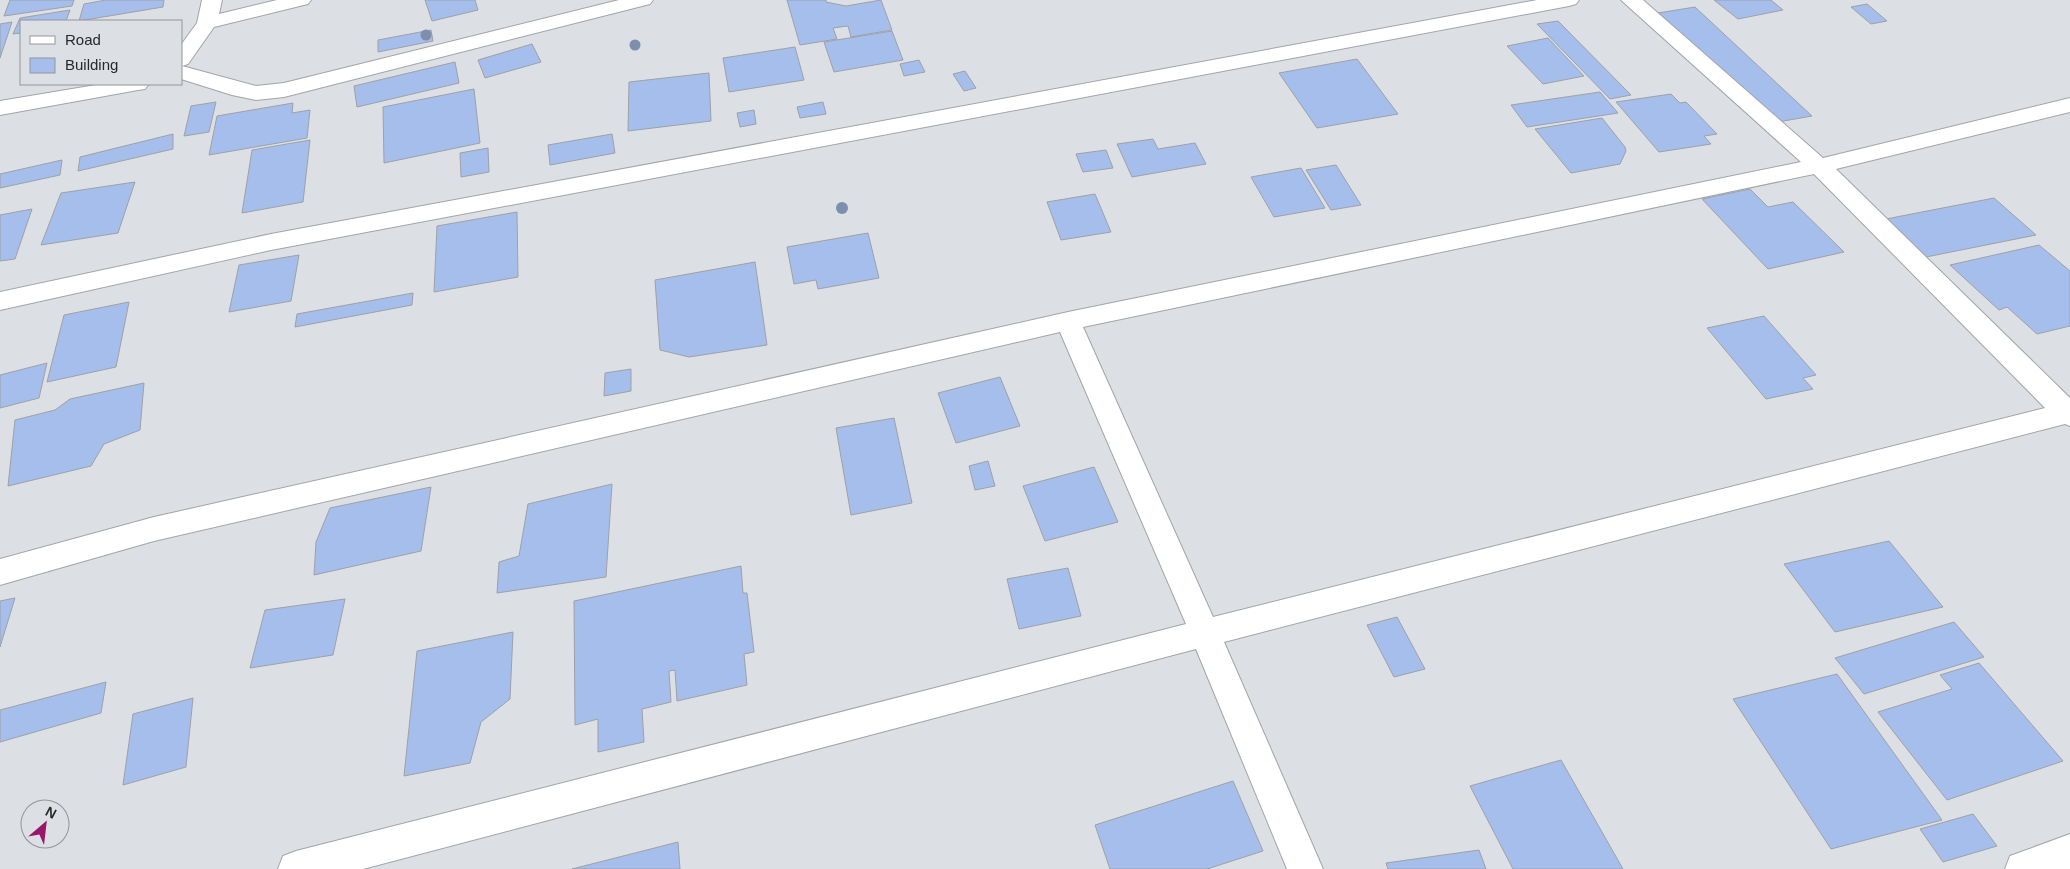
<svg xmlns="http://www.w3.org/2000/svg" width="2070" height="869" font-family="Helvetica,sans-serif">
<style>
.building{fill:#a5beec;stroke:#9ea1a6}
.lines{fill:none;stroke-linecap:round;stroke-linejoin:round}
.minor-casing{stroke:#a2a4a9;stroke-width:2}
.minor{fill:#fff;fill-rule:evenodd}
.tree{fill:#7d8eaf}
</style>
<rect width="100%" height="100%" fill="#dcdfe3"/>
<!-- building -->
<g class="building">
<path d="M10,0h64l-2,6 -68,10z"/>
<path d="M106,0h58l-1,7 -84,14 5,-17z"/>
<path d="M425,0h50l3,10 -46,11z"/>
<path d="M787,0h39v2l20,4 35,-6 11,30 -41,7 -3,-11 -15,2 4,11 -37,6z"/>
<path d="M1714,0h57l12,10 -45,9z"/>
<path d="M1867,4l20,17 -16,3 -20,-17z"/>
<path d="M1695,7l117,109 -40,7 -114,-110z"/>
<path d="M70,10l-4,11h-45v12l-8,1 7,-16z"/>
<path d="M1558,21l73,74 -21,4 -73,-75z"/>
<path d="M12,22l-12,36v-34z"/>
<path d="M431,30l2,11 -55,11v-12z"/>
<path d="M892,31l11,29 -69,12 -10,-30z"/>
<path d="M1548,38l36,38 -41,8 -36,-38z"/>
<path d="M532,44l9,18 -56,16 -7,-18z"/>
<path d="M795,47l9,33 -75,12 -6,-34z"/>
<path d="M1357,59l41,55 -81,14 -38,-55z"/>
<path d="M919,60l6,12 -21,4 -4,-12z"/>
<path d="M455,62l4,21 -102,24 -3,-21z"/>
<path d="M965,71l11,17 -12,3 -11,-17z"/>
<path d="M709,73l2,48 -83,10 1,-49z"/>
<path d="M474,89l6,54 -96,20 -1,-56z"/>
<path d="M1600,92l18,21 -91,14 -16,-22z"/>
<path d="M1671,94l9,9 6,-1 31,32 -13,2 7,8 -52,8 -43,-50z"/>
<path d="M216,102l-7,30 -25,4 7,-30z"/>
<path d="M823,102l3,12 -26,4 -3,-11z"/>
<path d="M293,103l-1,10 18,-3 -3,28 -98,17 8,-39z"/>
<path d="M754,110l2,14 -16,3 -3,-14z"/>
<path d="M1602,118l23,29 1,4 -6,13 -49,9 -36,-44z"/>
<path d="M173,134v15l-95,22 2,-14z"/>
<path d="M612,134l3,19 -65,12 -2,-20z"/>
<path d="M1153,139l5,10 37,-6 11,21 -74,13 -15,-33z"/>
<path d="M310,140l-7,62 -61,11 10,-63z"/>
<path d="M488,148l1,24 -28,5 -1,-24z"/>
<path d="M1106,150l7,18 -30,4 -7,-18z"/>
<path d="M62,160l-2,15 -60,13v-14z"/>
<path d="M1336,165l25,40 -30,5 -25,-40z"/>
<path d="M1301,168l24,40 -51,9 -23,-40z"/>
<path d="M135,182l-17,51 -77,12 20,-52z"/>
<path d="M1750,189l18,18 25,-5 51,50 -76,17 -66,-70z"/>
<path d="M1095,194l16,38 -50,8 -14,-38z"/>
<path d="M1994,198l42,37 -110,22 -40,-38z"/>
<path d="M32,209l-17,50 -15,2v-46z"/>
<path d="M517,212l1,65 -84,15 3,-66z"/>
<path d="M868,233l11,45 -61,11 -2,-9 -22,4 -7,-37z"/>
<path d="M2039,245l31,26v55l-33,8 -30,-27 -8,3 -49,-45z"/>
<path d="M299,255l-8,46 -62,11 10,-47z"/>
<path d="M755,262l12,83 -78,12 -29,-7 -5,-70z"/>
<path d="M413,293l-1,12 -117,22 2,-13z"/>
<path d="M129,302l-13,65 -69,15 17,-67z"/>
<path d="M1764,316l52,59 -13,3 10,11 -47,10 -59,-71z"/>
<path d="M47,363l-8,35 -39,10v-33z"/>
<path d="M631,369v22l-27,5 1,-23z"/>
<path d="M1000,377l20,49 -64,17 -18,-50z"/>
<path d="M144,383l-4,47 -36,14 -13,22 -83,20 7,-66 40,-10 15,-11z"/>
<path d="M894,418l18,85 -61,12 -15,-87z"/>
<path d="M988,461l7,25 -20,4 -6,-24z"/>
<path d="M1094,467l24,55 -73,19 -22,-55z"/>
<path d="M612,484l-6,93 -109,16 2,-31 20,-6 9,-52z"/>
<path d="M431,487l-10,64 -107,24 2,-33 14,-34z"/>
<path d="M1889,541l54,66 -108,25 -51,-68z"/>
<path d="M741,566l2,27h4l7,59 -10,2 3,31 -70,16 -2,-31 -6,1 2,31 -29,7 2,33 -46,10v-33l-23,6 -1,-124z"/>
<path d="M1068,568l13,48 -62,13 -12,-50z"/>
<path d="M15,598l-15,49v-46z"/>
<path d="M345,599l-12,56 -83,13 15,-58z"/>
<path d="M1397,617l28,52 -31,8 -27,-52z"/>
<path d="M1954,622l30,35 -120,37 -29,-36z"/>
<path d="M513,632l-3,67 -29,23 -11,41 -66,13 13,-125z"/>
<path d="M1979,663l84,98 -116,39 -69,-88 74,-23 -12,-14z"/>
<path d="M1837,674l105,146 -111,29 -98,-150z"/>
<path d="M106,682l-5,31 -101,29v-32z"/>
<path d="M193,698l-7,69 -63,18 10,-71z"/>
<path d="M1561,760l62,109h-110l-43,-83z"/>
<path d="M1233,781l30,70 -56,18h-97l-15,-44z"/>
<path d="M1973,814l24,32 -54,16 -23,-33z"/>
<path d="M678,842l2,27h-108z"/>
<path d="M1479,850l7,19h-98l-2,-6z"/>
</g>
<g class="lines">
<defs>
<g id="minor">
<path d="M202,0h20l-3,14 58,-14h34l-3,4 -94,23 -26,37 -6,2 74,20 28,-3 335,-83h34l-3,4 -366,93 -28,3 -24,-5 -51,-16v-34l16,-22z"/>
<path d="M1537,0h42l-3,4 -7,2 -1298,244 -271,60v-18l271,-58z"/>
<path d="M1621,0h22l180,158 247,-60v14l-234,57 234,229v28l-5,-2 -841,218 99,227h-36l-91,-220 -833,220h-85l5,-13 13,-5 890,-227 -126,-292 -906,209 -154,44v-26l154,-42 914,-205 733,-150zM1814,174l231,234 -832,209 -130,-290z"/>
<path d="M102,84h47l-4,5 -7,1 -138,25v-14z"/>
<path d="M2070,834v35h-65l5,-13z"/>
</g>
</defs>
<!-- minor casing -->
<use href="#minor" class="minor-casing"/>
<!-- minor -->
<use href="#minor" class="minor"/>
</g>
<!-- trees -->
<g class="tree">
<circle cx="426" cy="35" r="5.5"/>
<circle cx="635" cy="45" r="5.5"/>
<circle cx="842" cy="208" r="6"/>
</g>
<!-- legend -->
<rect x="20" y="20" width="162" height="65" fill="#dcdfe3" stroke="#949699"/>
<rect x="30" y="36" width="25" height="8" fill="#ffffff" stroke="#949699"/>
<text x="65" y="45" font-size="15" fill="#28292b">Road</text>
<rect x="30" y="58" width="25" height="15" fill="#a5beec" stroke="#949699"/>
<text x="65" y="70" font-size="15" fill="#28292b">Building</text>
<!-- north arrow -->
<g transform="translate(45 824) rotate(28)"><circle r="24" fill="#dcdfe3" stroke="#949699"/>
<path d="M0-4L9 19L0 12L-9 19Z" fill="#9a166a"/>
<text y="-8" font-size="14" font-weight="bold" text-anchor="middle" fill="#28292b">N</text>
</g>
</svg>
